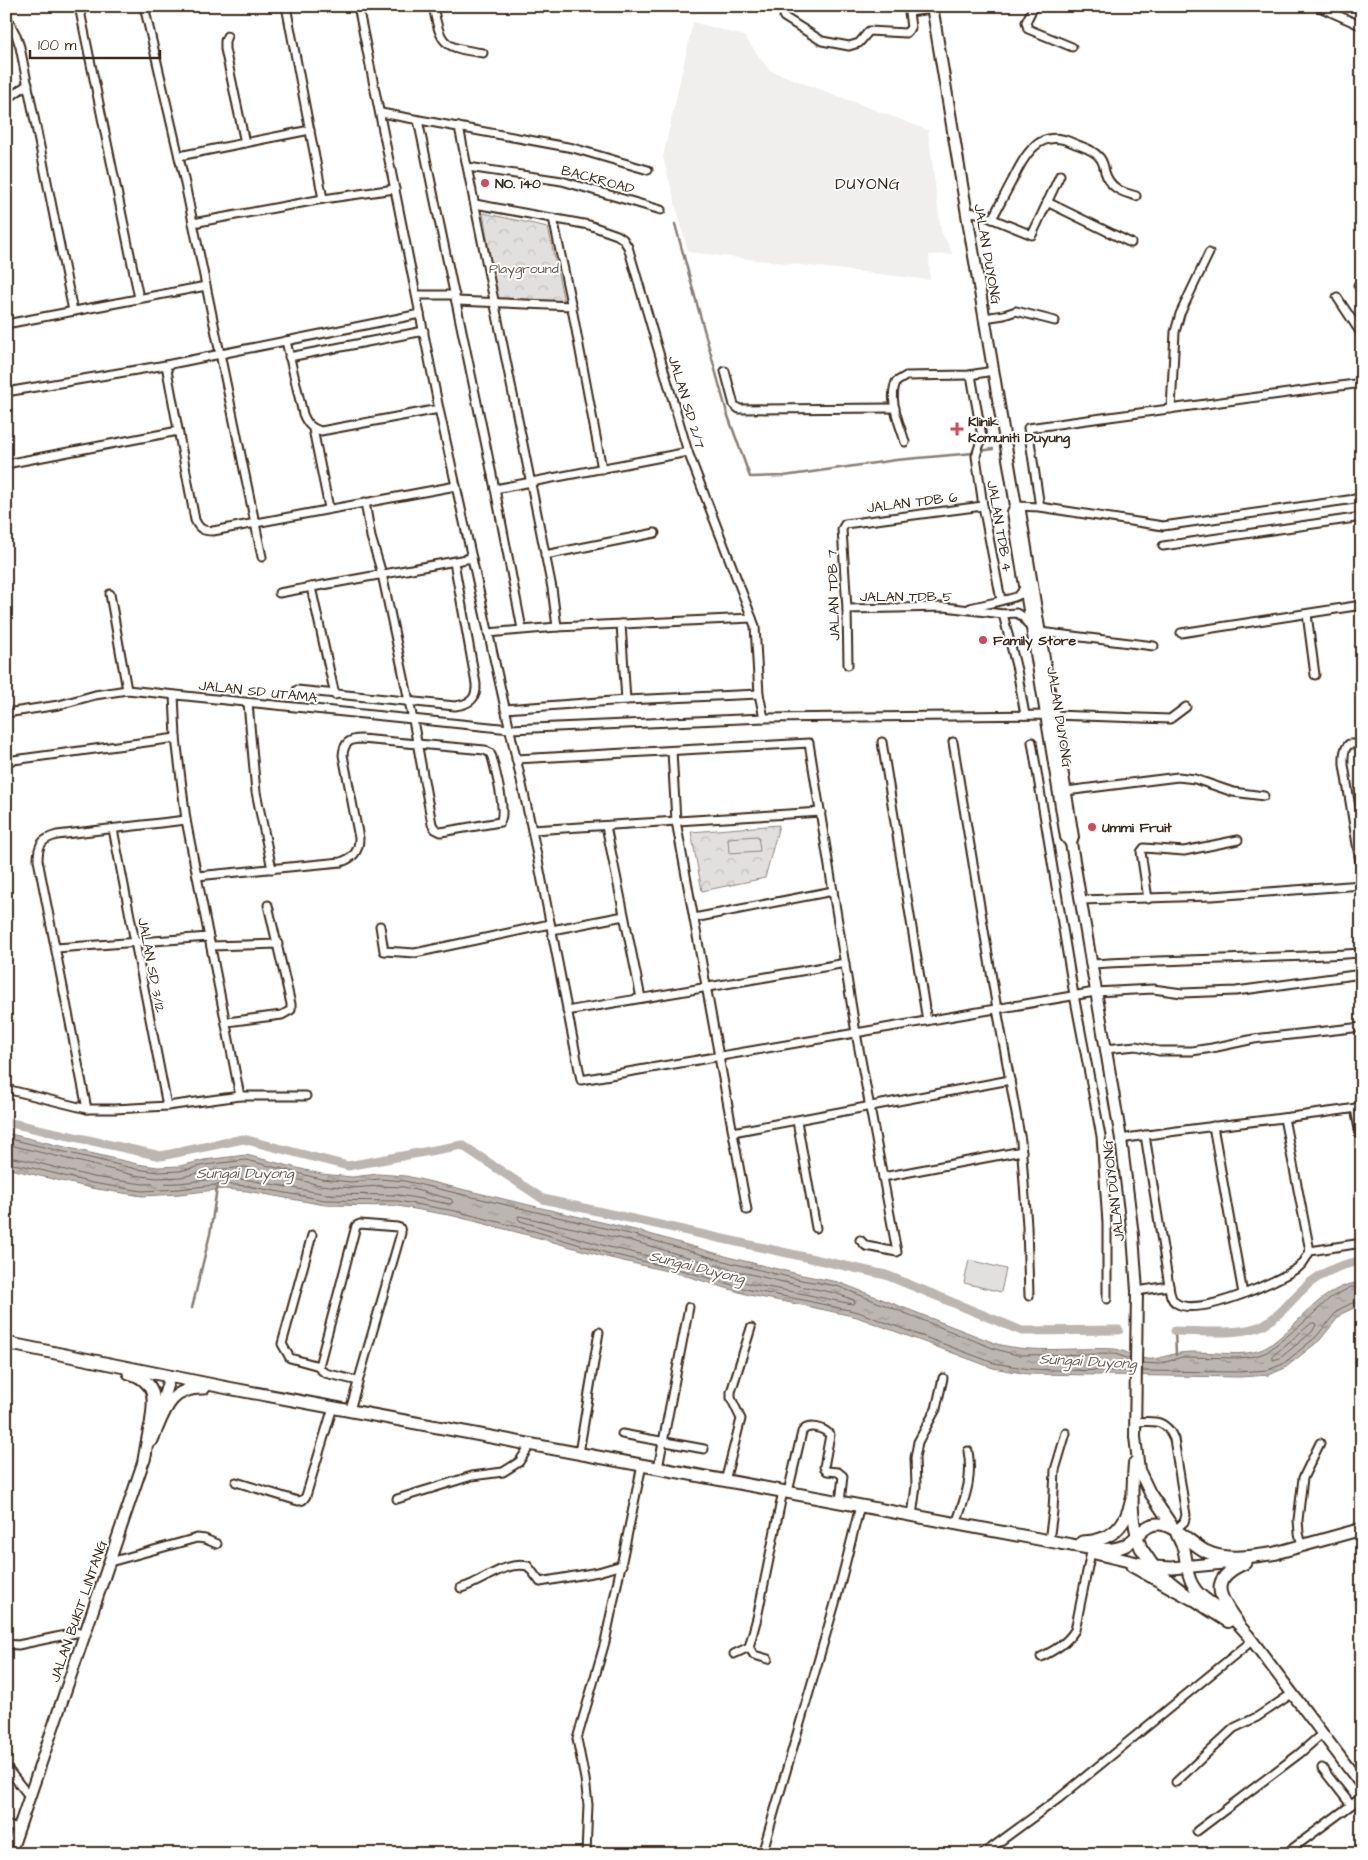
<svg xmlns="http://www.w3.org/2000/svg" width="1368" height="1860" font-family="'Architects Daughter',sans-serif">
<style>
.built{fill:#f1efee}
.park{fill:url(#park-crowns);stroke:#8e857e}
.pitch{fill:#e2e0de;stroke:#8e857e}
.water{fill:url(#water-ripples);stroke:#887e77}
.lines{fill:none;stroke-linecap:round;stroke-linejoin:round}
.shore{stroke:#6f625a;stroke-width:1}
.stream{stroke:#887e77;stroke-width:2.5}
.canal{stroke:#bcb6b3;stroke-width:9}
.street-casing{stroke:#3b2a1e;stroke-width:11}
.secondary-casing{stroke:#3b2a1e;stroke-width:14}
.primary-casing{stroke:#3b2a1e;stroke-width:15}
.street{stroke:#fff;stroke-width:7}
.secondary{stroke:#fff;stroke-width:10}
.primary{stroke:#fff;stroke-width:11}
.poi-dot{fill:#d1495b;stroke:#fff;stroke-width:2}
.labels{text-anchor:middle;stroke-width:4;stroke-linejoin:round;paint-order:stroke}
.street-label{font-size:14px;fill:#3b2a1e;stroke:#fff}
.poi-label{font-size:14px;font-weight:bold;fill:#3b2a1e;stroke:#fff;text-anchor:start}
.park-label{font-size:14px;fill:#65584e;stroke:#fff}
.water-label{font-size:15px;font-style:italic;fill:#685b52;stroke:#fff}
.quarter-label{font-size:16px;letter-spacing:1px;fill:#3b2a1e;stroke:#fff}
</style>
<defs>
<pattern id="park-crowns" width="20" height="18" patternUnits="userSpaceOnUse" patternTransform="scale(1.25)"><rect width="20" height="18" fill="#e2e0de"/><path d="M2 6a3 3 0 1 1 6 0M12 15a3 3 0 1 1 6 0" fill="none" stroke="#c3c0be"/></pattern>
<pattern id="water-ripples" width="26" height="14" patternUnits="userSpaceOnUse" patternTransform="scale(1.25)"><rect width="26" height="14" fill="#bcb6b3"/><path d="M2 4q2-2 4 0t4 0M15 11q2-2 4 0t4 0" fill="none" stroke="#9a9491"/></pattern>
</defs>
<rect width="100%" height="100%" fill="#fff"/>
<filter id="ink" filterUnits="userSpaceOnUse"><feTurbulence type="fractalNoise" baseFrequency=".02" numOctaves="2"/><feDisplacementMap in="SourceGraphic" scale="10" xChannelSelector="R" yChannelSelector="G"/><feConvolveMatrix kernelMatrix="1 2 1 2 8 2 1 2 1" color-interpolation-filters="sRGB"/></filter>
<g filter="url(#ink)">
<!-- built -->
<path class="built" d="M693,22l51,14 25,34 159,60 13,101 12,23 -24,1 1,25 -242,-28 -25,-95z"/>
<!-- park -->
<g class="park">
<path d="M483,213l65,14 16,75 -67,-3z"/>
<path d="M779,825l-14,53 -63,13 -11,-59z"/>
</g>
<!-- pitch -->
<g class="pitch">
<path d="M758,836l2,15 -31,2 -1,-15z"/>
<path d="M969,1260l37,9 -5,23 -37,-9z"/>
</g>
<!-- water -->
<path class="water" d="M6,1133l131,31 21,3 22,-1 24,-6 42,-5 75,19 31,3 26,-3 28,2 233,55 93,27 70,17 36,7 159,62c39,10 77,3 117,5 11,1 21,9 33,10 12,1 21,-5 33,-6 25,-4 65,7 87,-6 32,-21 54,-62 95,-65v25l-8,1 -13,6 -21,26 -35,28 -16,7 -29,2 -212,-3 -35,-6 -136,-51 -55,-12 -53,-10 -69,-21 -74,-17 -74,-21 -78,-20 -56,-10 -73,-1 -78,-14 -23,-2 -44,5 -38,2 -51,-8 -85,-20z"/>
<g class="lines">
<!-- shore -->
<g class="shore">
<path d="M6,1138l130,31 22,3 22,-1 25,-6 41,-5 75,19 30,3 28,-3 26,2 233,55 93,27 70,17 36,6 158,63 22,6 98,-1 15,5"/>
<path d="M6,1144l128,31 23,3 24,-1 26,-6 38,-4 75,18 31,3 28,-2 25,1 47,12 2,3 -3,2 -51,-9 -73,-1 -77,-14 -24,-2 -46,5 -36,1 -50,-7 -67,-17 -20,-3"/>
<path d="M6,1163l19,3 67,17 50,8 37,-2 45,-5 23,2 78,14 73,1 57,10 79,20 73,22 74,17 69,20 53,10 55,12 136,51 35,6 25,1 76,1"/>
<path d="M519,1216l117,26 93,27 71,17 35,7 19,7 1,3 -3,1 -48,-10 -53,-10 -68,-20 -74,-17 -89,-26 -2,-3z"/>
<path d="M1312,1323h3l1,2 -4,7 -32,26 -7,2v-4z"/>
<path d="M1142,1363l17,1 23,-7 56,1 18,-2 11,-4 34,-27 29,-27 21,-11h11"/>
<path d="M1142,1371l97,1 29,-2 15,-6 33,-27 22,-27 14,-7h10"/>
</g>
<!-- stream -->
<g class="stream">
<path d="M675,224l52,189 23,64 34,-1 112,-16 78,-7"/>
<path d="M980,451l13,-2"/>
<path d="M192,1308l18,-74 7,-46"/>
<path d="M1175,1331l1,24"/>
</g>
<!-- canal -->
<g class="canal">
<path d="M6,1122l155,34 82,-17 105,27 114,-21 81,54 343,76 136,56 97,-1"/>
<path d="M1175,1331c25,0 66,5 88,-6 21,-11 33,-33 52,-46 13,-9 31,-16 47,-18"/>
</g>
<defs>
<g id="street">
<path d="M79,6l60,292"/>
<path d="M144,6l40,173 78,378"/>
<path d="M286,6l37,193"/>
<path d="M358,6l81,403 93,421 49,250 514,-88 58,-3 29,4 54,-2 126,-17"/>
<path d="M433,6c8,40 10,41 50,47"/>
<path d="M908,6l1,6 23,-3"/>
<path d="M1034,6l-8,16 2,7 44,18"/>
<path d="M1317,6l45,20"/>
<path d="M6,16l10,19 4,12 53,264"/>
<path d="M784,17l38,24 27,5 10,-3 10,-12 37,2 5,-5 -2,-16"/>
<path d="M227,36l-2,5v8l20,94"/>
<path d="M6,100l22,-16"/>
<path d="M381,113l192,35 75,22"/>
<path d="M418,120l77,369 27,140"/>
<path d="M459,127l93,461 5,39"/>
<path d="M179,156l131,-26"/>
<path d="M468,167l94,14 99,29"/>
<path d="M1047,202l84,41"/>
<path d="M475,204l114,21 28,10 6,4 5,8 60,205 67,174 4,68 5,24"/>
<path d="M966,212l12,1 54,22 28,-60"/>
<path d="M553,218l18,85 31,166"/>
<path d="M992,219c7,-13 13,-25 20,-38 13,-26 27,-54 61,-38 9,4 20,6 27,15 3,4 4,8 5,14 5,16 16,20 31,24"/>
<path d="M193,223l130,-24 72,-10"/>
<path d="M1358,285l4,5"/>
<path d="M417,295h38"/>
<path d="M1337,297l25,38"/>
<path d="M456,301l116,5"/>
<path d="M984,318l20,-3 12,-4 39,10"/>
<path d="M6,324l200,-38"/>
<path d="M286,341l17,73c4,10 8,14 18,17l118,-22"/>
<path d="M289,357l135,-26"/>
<path d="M166,365l29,155c4,9 8,11 18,11l243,-45"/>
<path d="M725,371l9,34 5,4 156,-1"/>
<path d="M971,375l11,62 -6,19 7,50 18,94"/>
<path d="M6,392l160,-27 254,-51"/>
<path d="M1171,409l4,-77 5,-18 29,-61"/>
<path d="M313,429l16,79"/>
<path d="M905,442c-5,-18 -17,-41 -9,-60l10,-6 63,-1 24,-4"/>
<path d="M6,464l172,-33"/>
<path d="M495,489l193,-37"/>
<path d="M1016,506l24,1 123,19 199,-28"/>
<path d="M1040,507l-12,-79 334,-45"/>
<path d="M1163,546l199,-29"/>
<path d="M545,555l110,-22"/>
<path d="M311,587l24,108"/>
<path d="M279,593l193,-35"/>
<path d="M110,594l17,96"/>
<path d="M970,608c7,-2 47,-10 49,-13 3,-2 4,-7 6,-10"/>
<path d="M847,609l98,-2 58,7 13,-1 6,3 8,11"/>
<path d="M1003,614l14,56 8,45"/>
<path d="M1307,614l8,61"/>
<path d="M621,624l5,76"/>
<path d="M1040,632l114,14"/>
<path d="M488,633l69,-6 195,-9"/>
<path d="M1181,633l181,-28"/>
<path d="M848,665l-1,-56 -5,-80 3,-5 138,-18"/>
<path d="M297,690l158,16c15,-2 22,-7 21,-22l-22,-122"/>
<path d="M174,695l2,43 10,82 54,276"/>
<path d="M248,703l8,89 16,77"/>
<path d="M505,709l121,-9 133,-6"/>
<path d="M6,713l53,-8 36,-10 32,-5 383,39 254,-11 289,-3 117,4 16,-12"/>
<path d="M882,742l45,279"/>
<path d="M953,742l44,267 24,132 6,85 2,70"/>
<path d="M1032,742l42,253 27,141 6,87v76"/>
<path d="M1362,744h-13c-6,6 -5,13 -5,21l18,110"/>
<path d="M672,751l4,70 71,389"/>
<path d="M516,759l293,-16 47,290 41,219 -31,-6 -6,-6"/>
<path d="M6,761l170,-23"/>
<path d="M1066,791l112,-14 17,2 38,13 31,4"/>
<path d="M606,826l35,172"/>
<path d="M113,829l54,277"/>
<path d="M532,830l289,-18"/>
<path d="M197,876l144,-14c12,-4 18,-10 18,-24l-16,-83c1,-12 6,-16 18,-16l124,11 5,3 2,4c3,13 15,54 8,65l-59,10 -6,-3 -3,-5 -19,-104 -31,-146 -11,-37 -6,-35"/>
<path d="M1148,899l-7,-47 3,-4 40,3 54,-11"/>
<path d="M1080,900l132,-4 150,-11"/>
<path d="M694,918l139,-27"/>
<path d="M380,926l4,25 31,2 135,-29"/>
<path d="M552,930l72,-14"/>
<path d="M211,946l67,-2"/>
<path d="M56,948l153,-11"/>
<path d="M1090,964c91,-5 181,-5 272,-11"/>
<path d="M567,1011c93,-16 186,-31 278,-48"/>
<path d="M227,1022l55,-7 9,-5v-6l-23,-99"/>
<path d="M1105,1049l31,-3 23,5h33l20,-3 42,-9 108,-12"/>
<path d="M6,1089l81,20h28l52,-3 73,-10h66"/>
<path d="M1355,1108l7,38"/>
<path d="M87,1109l-49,-249c0,-16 4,-21 19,-25l129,-15"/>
<path d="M1284,1118l26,133"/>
<path d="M797,1121l19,107"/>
<path d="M1213,1126l30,168"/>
<path d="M733,1132l277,-52"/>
<path d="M1145,1135l24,151"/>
<path d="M1121,1139c80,-13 161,-19 241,-32"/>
<path d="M883,1177l139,-26"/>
<path d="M6,1226h1"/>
<path d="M312,1235l-30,109 8,14 29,8"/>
<path d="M1137,1291l32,-5c1,6 1,13 7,17 22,15 103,-22 123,-36 5,-4 8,-10 11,-16l52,-8"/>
<path d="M350,1410l51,-177 -1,-5 -3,-1 -37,-3 -4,2 -37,140 1,3 5,4 33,8"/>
<path d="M1135,1422c19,-1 31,-3 39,17l12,76 -2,7 -9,8"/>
<path d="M622,1434l82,15"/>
<path d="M579,1453l20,-121"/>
<path d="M658,1468l31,-161"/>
<path d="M725,1481l16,-62 -10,-21v-6l20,-64"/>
<path d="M236,1482l62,19 5,-1 3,-4 27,-89"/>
<path d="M788,1492l14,-60c6,-9 22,-4 28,3l-6,32 3,4 11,1 5,4 -3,26"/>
<path d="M397,1499l75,-23 31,-4 16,-10 12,-18"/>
<path d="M912,1516l4,-30 -1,-28 3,-16 18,-33 7,-31"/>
<path d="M956,1524c9,-27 17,-44 12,-73"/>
<path d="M1049,1541l4,-30 2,-41 11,-37"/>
<path d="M1302,1546l-3,-13 -1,-13 5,-42 17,-35"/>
<path d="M110,1562l87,-24 8,1 12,5"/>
<path d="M461,1588c23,-6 42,-27 67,-22l12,16 58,-10 24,-7"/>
<path d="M6,1644l12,1 67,-14"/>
<path d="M749,1647l5,8 14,4"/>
<path d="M734,1654l15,-7 8,-29 26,-127"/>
<path d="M1041,1657c14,-7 26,-14 34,-27l16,-78"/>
<path d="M6,1767l23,29"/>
<path d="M1322,1768l29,37"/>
<path d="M1176,1782l58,-54 23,-11 36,-24"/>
<path d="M6,1825l12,4"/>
<path d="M1197,1831l102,-77 24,-21"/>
<path d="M586,1854l2,-49 -3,-26 -8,-40 28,-97 37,-177"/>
<path d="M762,1854l76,-261 22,-87"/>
<path d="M983,1854l75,-55 195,-159"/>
<path d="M1285,1854l77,-57"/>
</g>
<g id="secondary">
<path d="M932,6l84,500 4,5 53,326 -2,6 50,296 12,96 4,56 -2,146 4,33 11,23 25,37"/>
<path d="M1016,506l-3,6 53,325 5,6"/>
<path d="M157,1418l13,-42"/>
<path d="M1134,1463c-2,26 -3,49 3,74"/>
<path d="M1154,1567c23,22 47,39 74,55"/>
<path d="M1187,1567c4,27 18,31 39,46 8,6 15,14 22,22l114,151"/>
<path d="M10,1854l136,-400"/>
</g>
<g id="primary">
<path d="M6,1343l222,45 832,155c20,3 45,11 64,3 13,-6 20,-23 35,-22 14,0 33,20 46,27 22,11 49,5 72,2"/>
<path d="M129,1373c28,8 26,26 22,51 -3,12 -5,24 -7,36"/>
<path d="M152,1440c12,-27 16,-53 52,-52"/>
<path d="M1177,1534l7,15 3,18"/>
<path d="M1137,1537l4,11 13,19"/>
<path d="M1082,1542c29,-1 44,-15 50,-43"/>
<path d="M1095,1553l59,14 18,1 62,-6"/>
<path d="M1272,1554l90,-25"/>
<path d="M1132,1566l60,33"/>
<path d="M1237,1622c-19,-26 -29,-43 8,-59"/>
</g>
</defs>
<!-- street casing -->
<use href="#street" class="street-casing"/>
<!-- secondary casing -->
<use href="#secondary" class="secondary-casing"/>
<!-- primary casing -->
<use href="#primary" class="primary-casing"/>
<!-- street -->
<use href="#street" class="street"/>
<!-- secondary -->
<use href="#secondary" class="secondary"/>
<!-- primary -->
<use href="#primary" class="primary"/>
</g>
</g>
<!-- markers -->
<g class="poi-dot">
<circle cx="485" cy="183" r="5"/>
<path d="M954.5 421.5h5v5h5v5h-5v5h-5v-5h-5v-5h5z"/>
<circle cx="983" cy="640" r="5"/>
<circle cx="1092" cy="827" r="5"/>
</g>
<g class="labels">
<!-- street labels -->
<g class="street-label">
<text transform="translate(598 179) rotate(15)" y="5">BACKROAD</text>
<text transform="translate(988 254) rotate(80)" y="5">JALAN DUYONG</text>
<text transform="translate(687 402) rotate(73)" y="5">JALAN SD 2/7</text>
<text transform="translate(912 502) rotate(-7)" y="5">JALAN TDB 6</text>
<text transform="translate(1000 526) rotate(80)" y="5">JALAN TDB 4</text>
<text transform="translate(833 595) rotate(-92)" y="5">JALAN TDB 7</text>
<text x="906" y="601">JALAN TDB 5</text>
<text transform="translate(258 691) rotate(6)" y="5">JALAN SD UTAMA</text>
<text transform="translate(1060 717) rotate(81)" y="5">JALAN DUYONG</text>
<text transform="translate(152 965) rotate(79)" y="5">JALAN SD 3/12</text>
<text transform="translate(1113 1191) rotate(-97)" y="5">JALAN DUYONG</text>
<text transform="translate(78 1611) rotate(-71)" y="5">JALAN BUKIT LINTANG</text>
</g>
<!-- poi labels -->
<g class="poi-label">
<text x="495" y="188">NO. 140</text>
<text x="968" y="426">Klinik<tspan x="968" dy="16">Komuniti Duyung</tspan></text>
<text x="993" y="645">Family Store</text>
<text x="1102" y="832">Ummi Fruit</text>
</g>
<!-- park labels -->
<g class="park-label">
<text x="524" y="273">Playground</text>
</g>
<!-- water labels -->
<g class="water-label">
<text x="245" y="1178">Sungai Duyong</text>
<text transform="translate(697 1267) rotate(14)" y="5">Sungai Duyong</text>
<text transform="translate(1088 1361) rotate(3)" y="5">Sungai Duyong</text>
</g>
<!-- quarter labels -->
<g class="quarter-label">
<text x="868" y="189">DUYONG</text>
</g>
</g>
<!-- margin -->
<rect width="1368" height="1860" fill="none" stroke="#fff" stroke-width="25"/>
<rect x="12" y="12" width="1343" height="1835" fill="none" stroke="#3b2a1e" stroke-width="2" filter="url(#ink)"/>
<!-- scale -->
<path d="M30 50v8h130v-8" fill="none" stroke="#3b2a1e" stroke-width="2.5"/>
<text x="38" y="50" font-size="15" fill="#3b2a1e" stroke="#ffffff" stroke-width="4" paint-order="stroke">100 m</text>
</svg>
